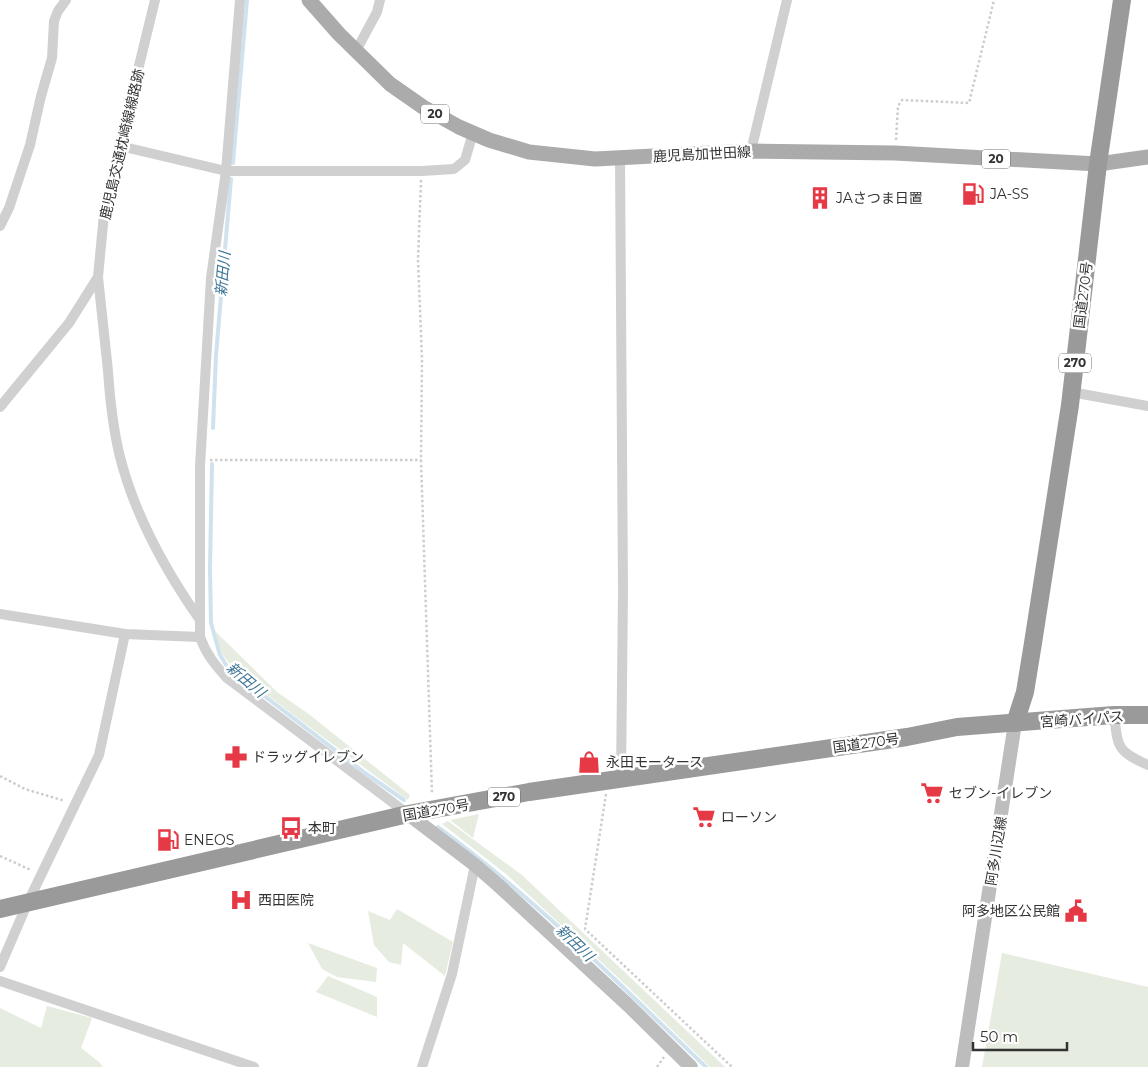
<svg xmlns="http://www.w3.org/2000/svg" width="1148" height="1067" font-family="Montserrat,'Noto Sans JP',sans-serif">
<style>
.green{fill:#e6ecdf}
.lines{fill:none;stroke-linecap:round;stroke-linejoin:round}
.stream{stroke:#cfe2ee;stroke-width:4}
.path{stroke:#cdcdcd;stroke-width:2.5;stroke-dasharray:2.5 2.5;stroke-linecap:butt}
.street{stroke:#d0d0d0;stroke-width:10}
.secondary{stroke:#bdbdbd;stroke-width:14}
.primary{stroke:#ababab;stroke-width:15}
.highway{stroke:#9a9a9a;stroke-width:18}
.labels{text-anchor:middle;stroke-width:5;stroke-linejoin:round;paint-order:stroke}
.shield{fill:#fff;stroke:#707070;stroke-width:1}
.shield-label{font-size:12px;font-weight:bold;fill:#333}
.street-label{font-size:14px;fill:#333;stroke:#fff}
.poi-label{font-size:14px;fill:#333;stroke:#fff;text-anchor:start}
.water-label{font-size:15px;font-style:italic;fill:#3f7597;stroke:#fff}
</style>
<rect width="100%" height="100%" fill="#fff"/>
<!-- green -->
<g class="green">
<path d="M215,631l62,61 33,23 100,80 -2,5 -112,-83 -62,-48 -12,-15z"/>
<path d="M479,814l-6,24 -23,-18z"/>
<path d="M448,821l74,54 203,192h-15l-83,-81 -121,-112 -64,-50z"/>
<path d="M397,909l56,33 -8,34 -42,-33 -2,22 -12,-3 -15,-17 -6,-34 22,9z"/>
<path d="M308,943l69,25 -1,14 -39,-5 -15,-8z"/>
<path d="M1002,953l146,34v80h-166z"/>
<path d="M328,976l49,21v20l-61,-25z"/>
<path d="M47,1006l45,12 -11,30 18,14 4,5h-103v-59l41,20z"/>
</g>
<g class="lines">
<!-- stream -->
<g class="stream">
<path d="M233,163l14,-163"/>
<path d="M213,428l3,-73 15,-176"/>
<path d="M212,464l-2,104 1,55 9,32 8,13 137,105 39,27"/>
<path d="M438,827c97,71 181,157 268,240"/>
</g>
<!-- path -->
<g class="path">
<path d="M896,140l2,-34 4,-6 67,3 25,-103"/>
<path d="M421,180l-3,80 4,99 -1,101 11,334"/>
<path d="M210,460h211"/>
<path d="M0,776l25,13 40,12"/>
<path d="M606,794l-21,135 147,138"/>
<path d="M0,856l31,14"/>
<path d="M657,1067l7,-10"/>
</g>
<!-- street -->
<g class="street">
<path d="M240,0l-14,171 -15,107 -11,188v171c6,17 15,28 27,41l181,136"/>
<path d="M356,51l21,-39 3,-12"/>
<path d="M120,146l106,25h196l32,-2 11,-9 8,-27"/>
<path d="M751,151l36,-151"/>
<path d="M620,159l3,432 -2,188"/>
<path d="M0,226l9,-18 21,-63 11,-49 11,-38 2,-37 4,-10 8,-11"/>
<path d="M98,277c3,31 7,63 10,94 2,29 5,58 12,86 15,59 45,113 80,163"/>
<path d="M1071,392l77,14"/>
<path d="M0,407l69,-84 29,-46 6,-63 5,-25 46,-189"/>
<path d="M0,614l125,20 75,3"/>
<path d="M1114,715c4,33 3,36 34,50"/>
<path d="M0,967l28,-65 71,-147 26,-121"/>
<path d="M0,981l254,86"/>
<path d="M422,1067l30,-93 23,-109"/>
</g>
<!-- secondary -->
<g class="secondary">
<path d="M408,814l67,51 23,20 130,120 63,62"/>
<path d="M962,1067l53,-344"/>
</g>
<!-- primary -->
<path class="primary" d="M309,0l30,34 51,50 33,23 36,20 30,13 40,12 66,7 156,-8 144,2 203,11 50,-7"/>
<!-- highway -->
<g class="highway">
<path d="M1015,723l10,-31 8,-49 37,-238 28,-241 24,-164"/>
<path d="M0,909l408,-95 121,-22 378,-55 50,-10 157,-12h34"/>
</g>
</g>
<!-- icons -->
<defs>
<symbol id="fuel-bare" viewBox="-9 -9 18 18"><path d="M-5.5-6h7V0h2V4h1.3V-2.5L3-4.5l.8-.8L6-3V5H2.5V1h-1V6h-7ZM-4.2-4.7v3.2H.2V-4.7Z" fill="#e63946" stroke="#fff" stroke-width="2.5" paint-order="stroke"/></symbol>
<symbol id="building-bare" viewBox="-9 -9 18 18"><path d="M-4-6H4V6H1V3H-1V6H-4ZM-2.5-4.3h1.7v1.8h-1.7ZM.8-4.3h1.7v1.8H.8ZM-2.5-1h1.7V.8h-1.7ZM.8-1h1.7V.8H.8Z" fill="#e63946" stroke="#fff" stroke-width="2.5" paint-order="stroke"/></symbol>
<symbol id="pharmacy-bare" viewBox="-9 -9 18 18"><path d="M-2-6h4v4h4v4h-4v4h-4v-4h-4v-4h4Z" fill="#e63946" stroke="#fff" stroke-width="2.5" paint-order="stroke"/></symbol>
<symbol id="shop-bare" viewBox="-9 -9 18 18"><path d="M-5-2.5h2.3a2.7 3.5 0 0 1 5.4 0H5L5.5 6h-11ZM-1.5-2.5h3a1.5 2.3 0 0 0-3 0Z" fill="#e63946" stroke="#fff" stroke-width="2.5" paint-order="stroke"/></symbol>
<symbol id="supermarket-bare" viewBox="-9 -9 18 18"><path d="M-6-5.5h2.5l.6 2H6L4.5 2H-2.5L-4.4-4H-6ZM-1.5 3.2a1.3 1.3 0 1 0 .1 0ZM3 3.2a1.3 1.3 0 1 0 .1 0Z" fill="#e63946" stroke="#fff" stroke-width="2.5" paint-order="stroke"/></symbol>
<symbol id="bus-bare" viewBox="-9 -9 18 18"><path d="M-5-6H5V4H4V6H2V4H-2V6H-4V4H-5ZM-3.5-4V0h7V-4ZM-3.5 1.2v1.5H-2V1.2ZM2 1.2v1.5H3.5V1.2Z" fill="#e63946" stroke="#fff" stroke-width="2.5" paint-order="stroke"/></symbol>
<symbol id="hospital-bare" viewBox="-9 -9 18 18"><path d="M-5-5h3v3.5h4V-5h3V5h-3V1.5h-4V5h-3Z" fill="#e63946" stroke="#fff" stroke-width="2.5" paint-order="stroke"/></symbol>
<symbol id="civic-bare" viewBox="-9 -9 18 18"><path d="M-.6-6.5H3V-4.5H.6V-3L4-1V1h2V6H-6V1h2V-1L-.6-3ZM-1.2 2.5V6h2.4V2.5Z" fill="#e63946" stroke="#fff" stroke-width="2.5" paint-order="stroke"/></symbol>
</defs>
<g fill-rule="evenodd">
<use href="#fuel-bare" x="957" y="178" width="32" height="32"/>
<use href="#building-bare" x="804" y="182" width="32" height="32"/>
<use href="#pharmacy-bare" x="220" y="741" width="32" height="32"/>
<use href="#shop-bare" x="573" y="746" width="32" height="32"/>
<use href="#supermarket-bare" x="916" y="777" width="32" height="32"/>
<use href="#supermarket-bare" x="688" y="801" width="32" height="32"/>
<use href="#bus-bare" x="275" y="812" width="32" height="32"/>
<use href="#fuel-bare" x="152" y="824" width="32" height="32"/>
<use href="#hospital-bare" x="225" y="884" width="32" height="32"/>
<use href="#civic-bare" x="1060" y="895" width="32" height="32"/>
</g>
<g class="labels">
<!-- shield labels -->
<g class="shield">
<rect x="421" y="104.5" width="28" height="19" rx="4"/>
<rect x="982" y="149.5" width="28" height="19" rx="4"/>
<rect x="1059" y="353.5" width="32" height="19" rx="4"/>
<rect x="488" y="787.5" width="32" height="19" rx="4"/>
</g>
<g class="shield-label">
<text x="435" y="118">20</text>
<text x="996" y="163">20</text>
<text x="1075" y="367">270</text>
<text x="504" y="801">270</text>
</g>
<!-- street labels -->
<g class="street-label">
<text transform="translate(122 144) rotate(-77)" y="5">鹿児島交通枕崎線線路跡</text>
<text transform="translate(702 154) rotate(-3)" y="5">鹿児島加世田線</text>
<text transform="translate(1083 295) rotate(-83)" y="5">国道270号</text>
<text transform="translate(1082 719) rotate(-4)" y="5">宮崎バイパス</text>
<text transform="translate(866 743) rotate(-8)" y="5">国道270号</text>
<text transform="translate(436 810) rotate(-10)" y="5">国道270号</text>
<text transform="translate(996 851) rotate(-81)" y="5">阿多川辺線</text>
</g>
<!-- poi labels -->
<g class="poi-label">
<text x="990" y="199">JA-SS</text>
<text x="836" y="203">JAさつま日置</text>
<text x="252" y="762">ドラッグイレブン</text>
<text x="606" y="767">永田モータース</text>
<text x="949" y="798">セブン-イレブン</text>
<text x="721" y="822">ローソン</text>
<text x="308" y="833">本町</text>
<text x="184" y="845">ENEOS</text>
<text x="258" y="905">西田医院</text>
<text x="1060" y="916" text-anchor="end">阿多地区公民館</text>
</g>
<!-- water labels -->
<g class="water-label">
<text transform="translate(223 274) rotate(-85)" y="5">新田川</text>
<text transform="translate(246 680) rotate(40)" y="5">新田川</text>
<text transform="translate(575 943) rotate(44)" y="5">新田川</text>
</g>
</g>
<!-- scale -->
<path d="M973 1042v8h94v-8" fill="none" stroke="#333333" stroke-width="2.5"/>
<text x="980" y="1042" font-size="15" fill="#333333" stroke="#ffffff" stroke-width="4" paint-order="stroke">50 m</text>
</svg>
